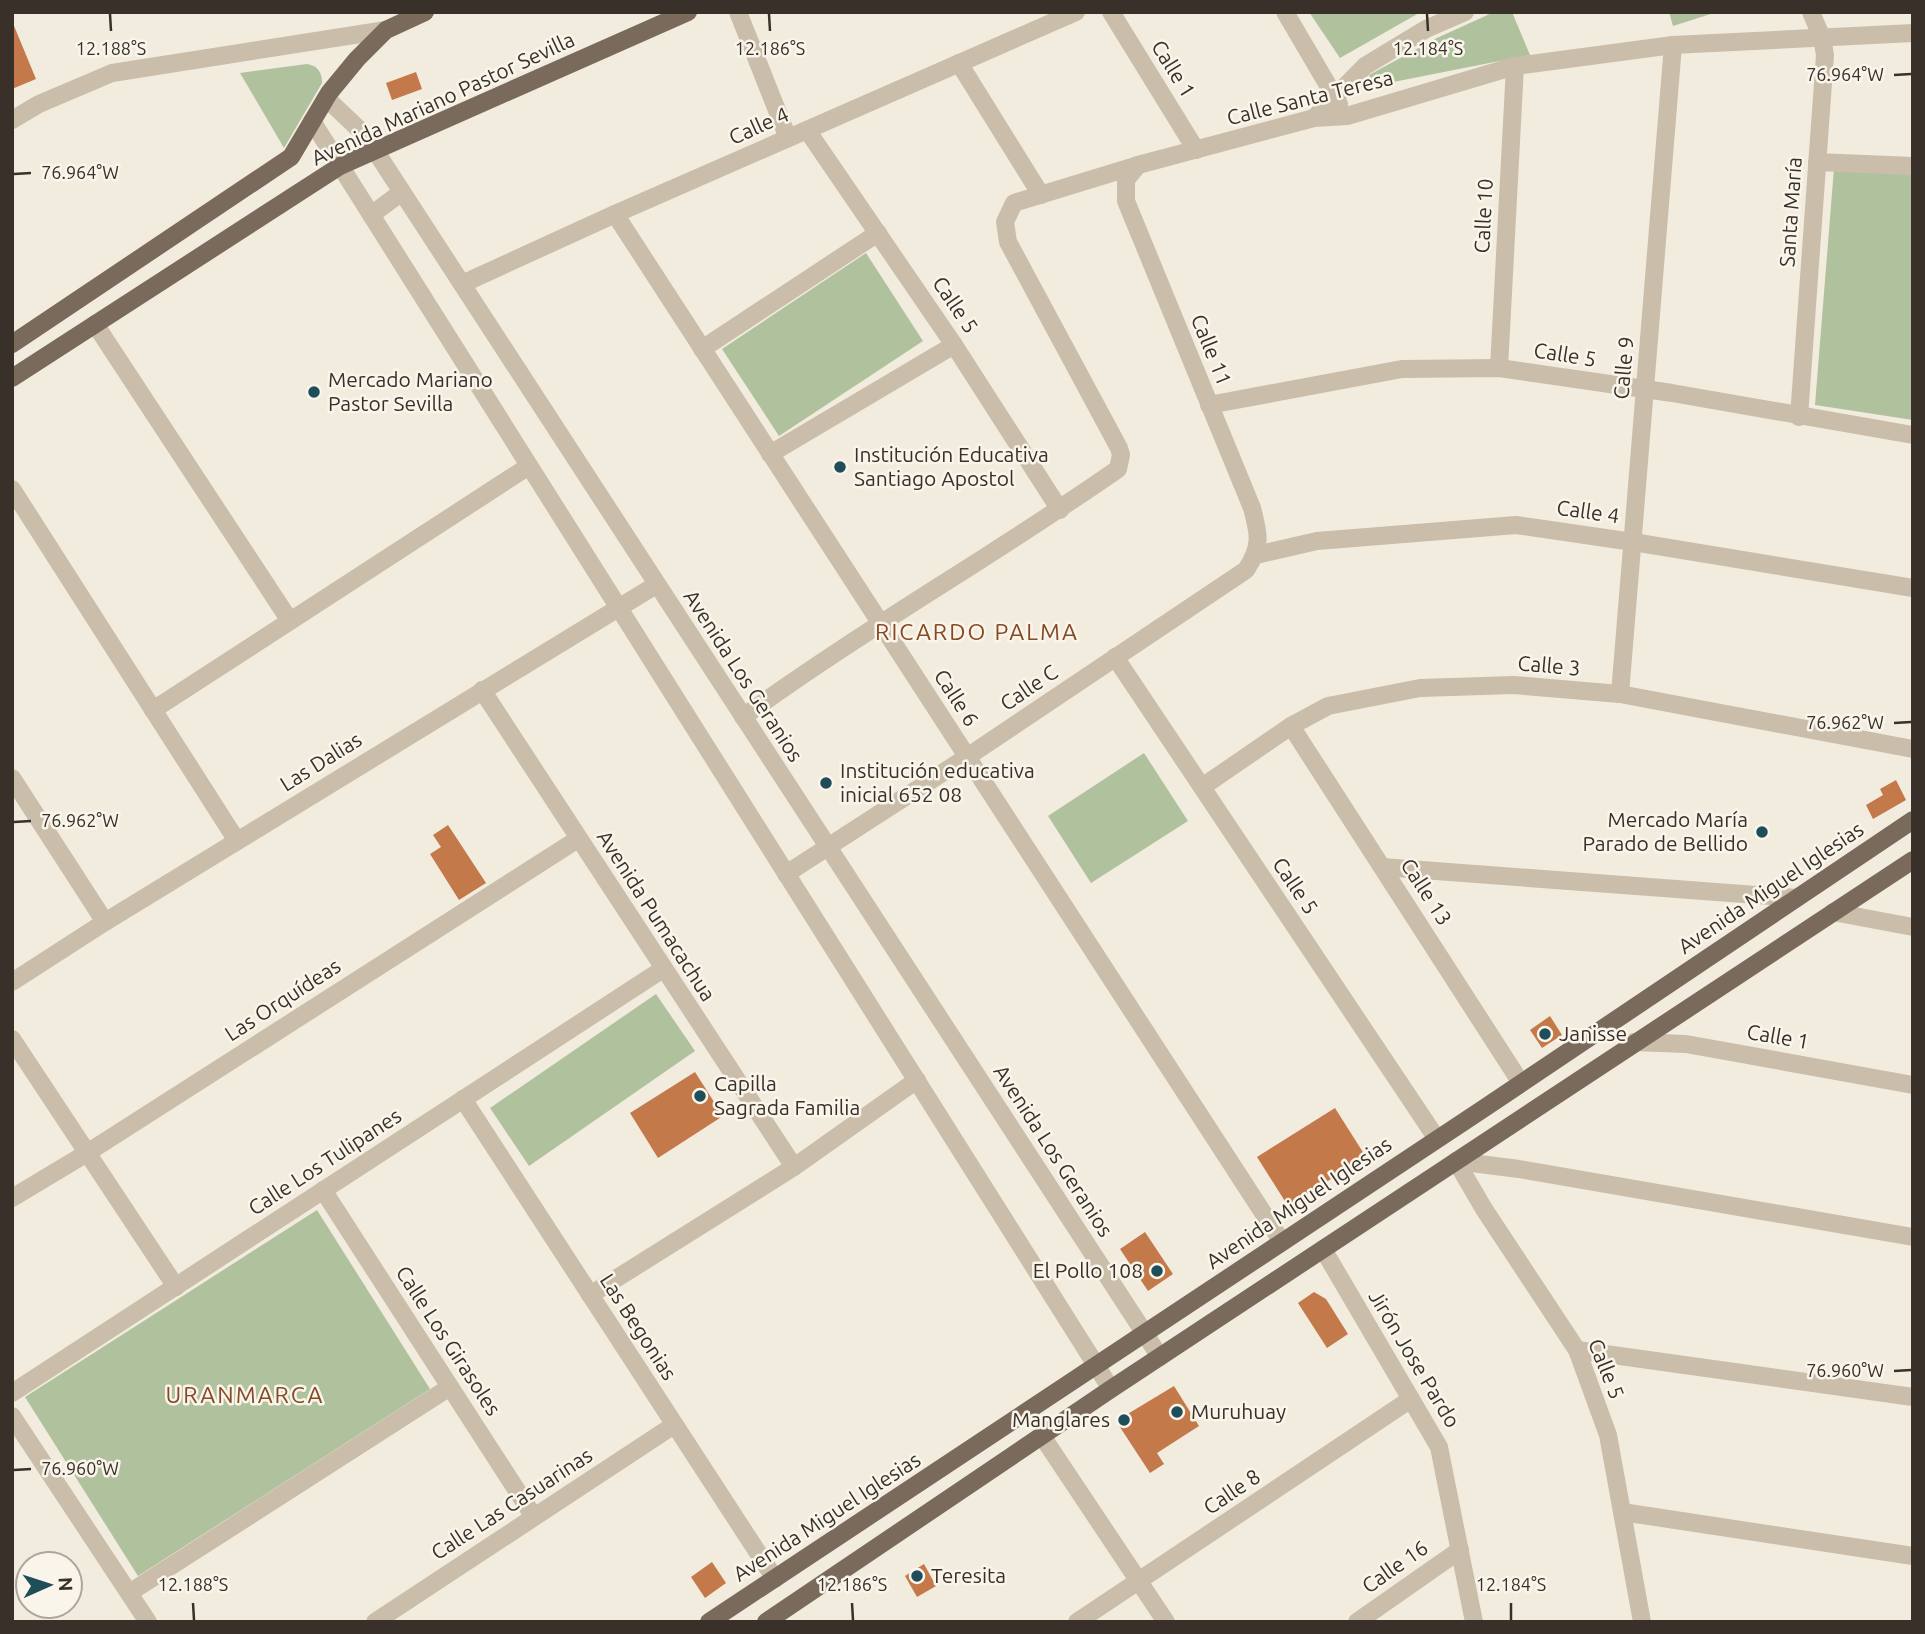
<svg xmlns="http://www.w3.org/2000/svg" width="1925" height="1634" font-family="Ubuntu,sans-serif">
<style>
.green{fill:#b0c19e}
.building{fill:#c4794b}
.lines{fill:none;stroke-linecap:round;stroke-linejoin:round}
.minor{stroke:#cabeaa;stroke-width:18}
.major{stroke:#7a6a5b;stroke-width:18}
.ticks{fill:none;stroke:#383029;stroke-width:2.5}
.poi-dot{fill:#1f4d59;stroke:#faf5eb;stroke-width:2.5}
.labels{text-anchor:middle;stroke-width:5;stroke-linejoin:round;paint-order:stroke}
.street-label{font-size:21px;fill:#383029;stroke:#faf5eb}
.poi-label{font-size:21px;fill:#383029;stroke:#faf5eb;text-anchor:start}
.neighbourhood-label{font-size:23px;letter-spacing:2px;fill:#864924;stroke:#faf5eb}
.ticks-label{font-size:18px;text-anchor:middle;fill:#383029;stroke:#faf5eb;stroke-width:5;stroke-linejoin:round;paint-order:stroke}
</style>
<rect width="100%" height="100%" fill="#f2ecde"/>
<!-- green -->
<g class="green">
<path d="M1309,12h110v1l-79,45z"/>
<path d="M1494,12h18l18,43 -157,31 -4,-11 68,-37z"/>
<path d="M1669,12h48l-44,14z"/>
<path d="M307,64c11,2 15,8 15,19l-38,65 -44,-75z"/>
<path d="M1834,168l79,5v247l-98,-15z"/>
<path d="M866,253l57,88 -144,95 -57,-87z"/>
<path d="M1144,753l44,68 -97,62 -43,-67z"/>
<path d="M656,994l39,57 -166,115 -39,-58z"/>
<path d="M317,1210l113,179 -292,187 -113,-179z"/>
</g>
<!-- building -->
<g class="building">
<path d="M12,21l24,58 -24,10z"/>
<path d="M416,72l6,17 -30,11 -6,-17z"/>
<path d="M1896,780l10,20 -33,19 -7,-14 17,-10 -3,-6z"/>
<path d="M448,825l38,58 -27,17 -29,-46 11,-7 -8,-12z"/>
<path d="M1550,1016l12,19 -20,13 -12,-18z"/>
<path d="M695,1072l28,44 -65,42 -28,-45z"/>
<path d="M1335,1108l31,49 -78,49 -31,-49z"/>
<path d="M1145,1232l28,42 -25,17 -28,-42z"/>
<path d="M1314,1292l12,7 22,35 -21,14 -29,-45z"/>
<path d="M1174,1386l25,40 -42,27 7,11 -14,9 -34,-52z"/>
<path d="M712,1562l14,21 -21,15 -14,-21z"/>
<path d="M924,1564l12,22 -19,11 -12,-21z"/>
</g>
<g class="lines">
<!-- minor -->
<g class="minor">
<path d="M738,12l50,126"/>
<path d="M1111,12l85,138"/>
<path d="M1285,12l54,92"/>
<path d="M959,63l82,132"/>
<path d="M326,98l39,37 795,1222"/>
<path d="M1314,118l51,-52 61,-37 39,-17"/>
<path d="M12,120l27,-16 73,-31 274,-43"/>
<path d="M312,121l799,1268"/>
<path d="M807,130l147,215 106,165"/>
<path d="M1817,162l96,4"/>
<path d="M615,214l667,1028"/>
<path d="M371,215l31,-23"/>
<path d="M462,284l153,-70 461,-202"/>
<path d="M95,324l195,297"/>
<path d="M702,349l176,-116"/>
<path d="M1499,368l16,-302"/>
<path d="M1209,405l193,-36 97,-1 173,25 241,42"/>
<path d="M1799,417l26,-362 -3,-17 -11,-26"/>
<path d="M770,454l184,-109"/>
<path d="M12,489l225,352"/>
<path d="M1256,555l61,-14 199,-16 117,17 280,46"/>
<path d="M1115,657l322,482"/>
<path d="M482,690l312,477"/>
<path d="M1620,694l53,-649"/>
<path d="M153,710l376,-244"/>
<path d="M743,717c121,-88 252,-162 375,-248l3,-14 -2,-7 -111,-206 -3,-20 9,-19 124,-38 176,-47 33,-2 168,-50 158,-21 240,-12"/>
<path d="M1291,726l230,357"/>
<path d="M12,778l93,144"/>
<path d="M1202,787l89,-61 37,-20 92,-18 94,-3 106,9 293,55"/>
<path d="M1382,867l415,31"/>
<path d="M786,874l181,-117 279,-187c16,-24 13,-36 6,-62l-126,-307v-21l12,-15"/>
<path d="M1833,912l80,15"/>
<path d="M12,982l93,-60 551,-337"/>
<path d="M12,1039l164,248"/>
<path d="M1634,1042l52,2 227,41"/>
<path d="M463,1099l312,480"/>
<path d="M1456,1161l28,48 93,141 31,85 34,187"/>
<path d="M1456,1161l63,8 394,68"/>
<path d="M323,1190l211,327"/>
<path d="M12,1198l75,-45 491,-314"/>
<path d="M1323,1249l116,198 35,175"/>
<path d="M590,1295l204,-128 123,-87"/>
<path d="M1577,1350l336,47"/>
<path d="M12,1393l651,-424"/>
<path d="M12,1416l136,206"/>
<path d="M1042,1436l124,186"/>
<path d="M1622,1512l291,44"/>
<path d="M129,1593l321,-206"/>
<path d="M375,1622l299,-197"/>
<path d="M1077,1622l334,-223"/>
<path d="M1357,1622l103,-72"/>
</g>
<!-- major -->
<g class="major">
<path d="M12,344l279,-187 38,-64 28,-34 29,-29 39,-18"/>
<path d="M12,378l328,-212 348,-154"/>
<path d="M709,1622l774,-513 430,-289"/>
<path d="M766,1622l345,-233 802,-529"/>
</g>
</g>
<!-- ticks -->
<path class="ticks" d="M110,14l1,17M769,14l1,17M1427,14l1,17M1894,75l17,-1M14,174l17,-1M1894,723l17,-1M14,822l17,-1M1894,1371l17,-1M14,1470l17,-1M193,1603l1,17M852,1603l1,17M1511,1603v17"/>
<!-- markers -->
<g class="poi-dot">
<circle cx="314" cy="392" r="7"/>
<circle cx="840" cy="467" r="7"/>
<circle cx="826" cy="783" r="7"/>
<circle cx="1762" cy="832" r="7"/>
<circle cx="1545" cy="1034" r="7"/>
<circle cx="700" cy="1096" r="7"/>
<circle cx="1157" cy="1271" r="7"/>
<circle cx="1177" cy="1412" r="7"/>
<circle cx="1124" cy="1420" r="7"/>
<circle cx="917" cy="1576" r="7"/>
</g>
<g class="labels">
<!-- street labels -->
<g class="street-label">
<text transform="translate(1173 69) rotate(58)" y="7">Calle 1</text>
<text transform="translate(1310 98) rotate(-14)" y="7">Calle Santa Teresa</text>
<text transform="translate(443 99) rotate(-25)" y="7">Avenida Mariano Pastor Sevilla</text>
<text transform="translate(759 126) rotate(-24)" y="7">Calle 4</text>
<text transform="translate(1791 212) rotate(-86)" y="7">Santa María</text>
<text transform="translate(1484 216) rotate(-87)" y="7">Calle 10</text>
<text transform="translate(955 305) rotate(56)" y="7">Calle 5</text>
<text transform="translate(1211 350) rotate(68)" y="7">Calle 11</text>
<text transform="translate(1565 355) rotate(9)" y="7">Calle 5</text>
<text transform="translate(1624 368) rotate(-85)" y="7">Calle 9</text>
<text transform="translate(1588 512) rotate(8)" y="7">Calle 4</text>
<text transform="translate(1549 666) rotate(5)" y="7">Calle 3</text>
<text transform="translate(743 676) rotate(57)" y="7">Avenida Los Geranios</text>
<text transform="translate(1029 688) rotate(-34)" y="7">Calle C</text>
<text transform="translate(956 698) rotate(57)" y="7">Calle 6</text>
<text transform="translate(321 762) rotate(-32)" y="7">Las Dalias</text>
<text transform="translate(1295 886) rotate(56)" y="7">Calle 5</text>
<text transform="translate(1771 888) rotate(-34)" y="7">Avenida Miguel Iglesias</text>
<text transform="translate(1426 892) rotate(57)" y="7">Calle 13</text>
<text transform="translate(656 916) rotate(57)" y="7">Avenida Pumacachua</text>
<text transform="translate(283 1000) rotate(-33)" y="7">Las Orquídeas</text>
<text transform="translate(1778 1037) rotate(10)" y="7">Calle 1</text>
<text transform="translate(1053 1151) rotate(57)" y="7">Avenida Los Geranios</text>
<text transform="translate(325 1162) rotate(-33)" y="7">Calle Los Tulipanes</text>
<text transform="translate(1299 1203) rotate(-34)" y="7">Avenida Miguel Iglesias</text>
<text transform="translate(638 1327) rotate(57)" y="7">Las Begonias</text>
<text transform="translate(448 1341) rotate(57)" y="7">Calle Los Girasoles</text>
<text transform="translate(1414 1359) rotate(59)" y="7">Jirón Jose Pardo</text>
<text transform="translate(1606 1369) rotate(68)" y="7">Calle 5</text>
<text transform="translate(1232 1492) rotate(-34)" y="7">Calle 8</text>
<text transform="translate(512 1504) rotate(-33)" y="7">Calle Las Casuarinas</text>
<text transform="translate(827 1517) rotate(-33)" y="7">Avenida Miguel Iglesias</text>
<text transform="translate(1395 1567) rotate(-35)" y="7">Calle 16</text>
</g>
<!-- poi labels -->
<g class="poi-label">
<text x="328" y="387">Mercado Mariano<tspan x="328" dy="24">Pastor Sevilla</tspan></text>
<text x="854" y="462">Institución Educativa<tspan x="854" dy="24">Santiago Apostol</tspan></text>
<text x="840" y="778">Institución educativa<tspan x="840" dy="24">inicial 652 08</tspan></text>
<text x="1748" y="827" text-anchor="end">Mercado María<tspan x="1748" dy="24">Parado de Bellido</tspan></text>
<text x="1559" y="1041">Janisse</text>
<text x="714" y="1091">Capilla<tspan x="714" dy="24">Sagrada Familia</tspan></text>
<text x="1143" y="1278" text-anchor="end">El Pollo 108</text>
<text x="1191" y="1419">Muruhuay</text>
<text x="1110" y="1427" text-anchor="end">Manglares</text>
<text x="931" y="1583">Teresita</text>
</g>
<!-- neighbourhood labels -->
<g class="neighbourhood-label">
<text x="977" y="640">RICARDO PALMA</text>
<text x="245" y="1403">URANMARCA</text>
</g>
</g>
<g class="ticks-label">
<text x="111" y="55">12.188°S</text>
<text x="770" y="55">12.186°S</text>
<text x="1428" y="55">12.184°S</text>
<text x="1845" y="81">76.964°W</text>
<text x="80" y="179">76.964°W</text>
<text x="1845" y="729">76.962°W</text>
<text x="80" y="827">76.962°W</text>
<text x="1845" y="1377">76.960°W</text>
<text x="80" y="1475">76.960°W</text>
<text x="193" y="1591">12.188°S</text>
<text x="852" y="1591">12.186°S</text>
<text x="1511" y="1591">12.184°S</text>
</g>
<!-- border -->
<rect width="1925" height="1634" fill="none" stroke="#383029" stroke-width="28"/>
<!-- north arrow -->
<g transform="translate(49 1585) rotate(87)"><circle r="33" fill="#faf5eb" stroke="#aca69d" stroke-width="2"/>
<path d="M0-5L12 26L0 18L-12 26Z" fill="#1f4d59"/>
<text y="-10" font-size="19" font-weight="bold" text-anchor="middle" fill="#383029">N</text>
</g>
</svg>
